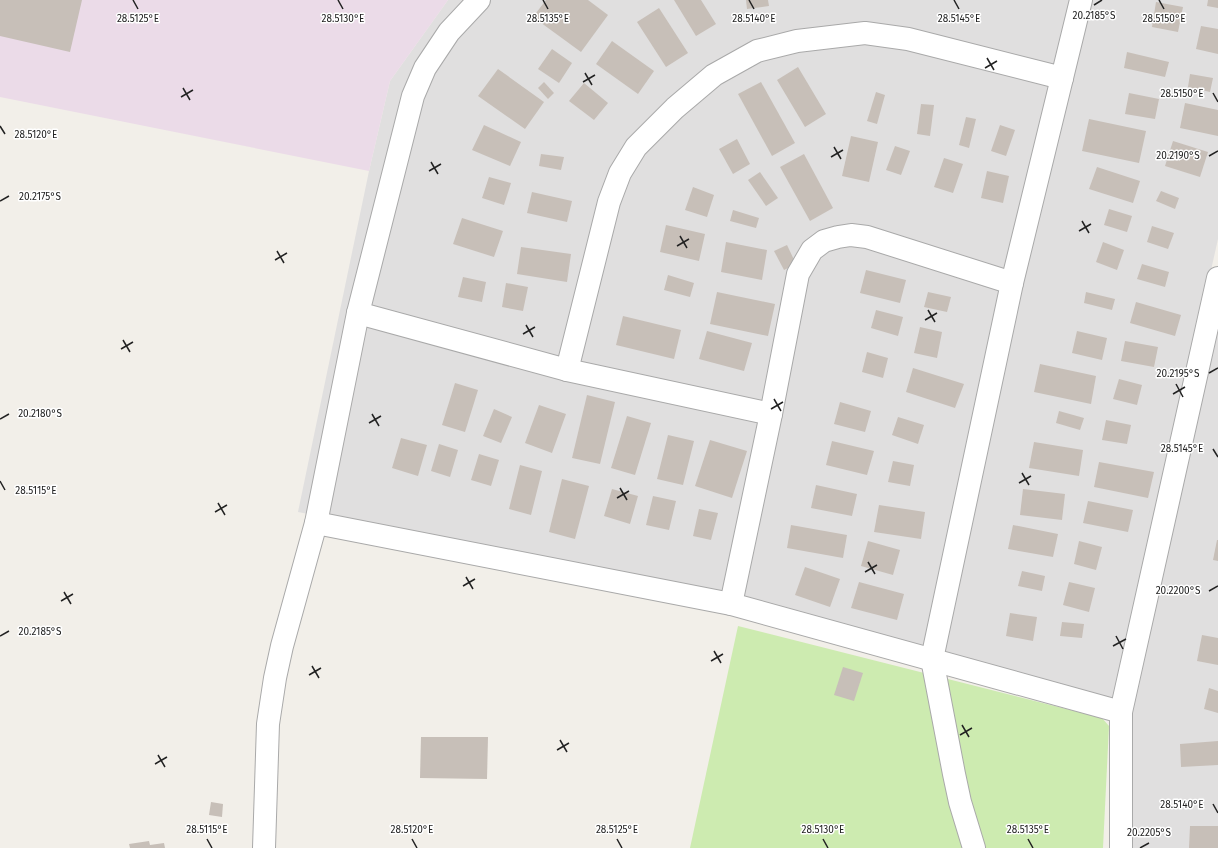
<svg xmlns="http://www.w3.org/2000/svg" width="1218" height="848" font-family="'Fira Sans',sans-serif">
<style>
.residential{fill:#e0dfdf}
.industrial{fill:#ebdbe8}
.grass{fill:#cdebb0}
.building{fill:#c7bfb8}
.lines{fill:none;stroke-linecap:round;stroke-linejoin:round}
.minor-casing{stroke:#a9a9a9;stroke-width:24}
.minor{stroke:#fff;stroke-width:22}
.ticks{fill:none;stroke:#222;stroke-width:1.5}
.ticks-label{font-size:10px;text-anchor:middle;fill:#222;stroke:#fff;stroke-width:3;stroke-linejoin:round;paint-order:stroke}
</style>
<rect width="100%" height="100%" fill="#f2efe9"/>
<!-- residential -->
<path class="residential" d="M448,0h770v239l-20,89 20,6v514h-89l2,-141 -409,-113 -424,-82 71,-341 21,-90z"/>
<!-- industrial -->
<path class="industrial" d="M0,0h448l-58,81 -21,90 -369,-74z"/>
<!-- grass -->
<path class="grass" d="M738,626l364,92 7,8 -6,122h-413z"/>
<!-- building -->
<g class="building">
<path d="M0,0h82l-12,52 -70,-16z"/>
<path d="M546,0h42l20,15 -27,37 -48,-35z"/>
<path d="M674,0h27l15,24 -20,12z"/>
<path d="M746,0h22l1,6 -22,3z"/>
<path d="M1208,0h10v8l-11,-2z"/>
<path d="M1156,2l27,5 -5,25 -26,-5z"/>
<path d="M659,8l29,45 -22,14 -29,-45z"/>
<path d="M1201,26l17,3v25l-22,-5z"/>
<path d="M612,41l42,30 -16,23 -42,-30z"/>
<path d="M552,49l20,14 -13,20 -21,-14z"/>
<path d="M1127,52l42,10 -4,15 -41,-9z"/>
<path d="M798,67l28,47 -21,13 -28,-47z"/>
<path d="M498,69l46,33 -19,27 -47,-33z"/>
<path d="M1190,74l23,4 -3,14 -22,-5z"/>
<path d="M544,82l10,11 -6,6 -10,-11z"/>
<path d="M761,82l34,61 -23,13 -34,-62z"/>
<path d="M584,83l24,20 -14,17 -25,-19z"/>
<path d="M876,92l9,3 -8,29 -10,-3z"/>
<path d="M1129,93l30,6 -4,20 -30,-5z"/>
<path d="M1185,103l33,7v26l-38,-8z"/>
<path d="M921,104l13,1 -4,31 -13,-2z"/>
<path d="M966,117l10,2 -7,29 -10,-3z"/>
<path d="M1089,119l57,12 -7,32 -57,-12z"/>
<path d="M484,125l37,17 -11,24 -38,-16z"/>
<path d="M1000,125l15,5 -9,26 -15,-5z"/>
<path d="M851,136l27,6 -9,40 -27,-6z"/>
<path d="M737,139l13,25 -17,10 -14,-25z"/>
<path d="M1173,141l35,11 -8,25 -35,-11z"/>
<path d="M895,146l15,5 -9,24 -15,-5z"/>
<path d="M541,154l23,3 -3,13 -22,-4z"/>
<path d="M804,154l29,54 -23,13 -30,-54z"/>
<path d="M944,158l19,6 -10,29 -19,-6z"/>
<path d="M1097,167l43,14 -7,22 -44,-14z"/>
<path d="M987,171l22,5 -6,27 -22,-5z"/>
<path d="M760,172l18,26 -12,8 -18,-26z"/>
<path d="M489,177l22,6 -7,22 -22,-7z"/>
<path d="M693,187l21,8 -7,22 -22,-7z"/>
<path d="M1161,191l18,7 -4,11 -19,-8z"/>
<path d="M532,192l40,9 -5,21 -40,-9z"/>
<path d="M1109,209l23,7 -5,16 -23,-7z"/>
<path d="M733,210l26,8 -3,10 -26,-7z"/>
<path d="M462,218l41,13 -9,26 -41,-13z"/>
<path d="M666,225l39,9 -6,27 -39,-9z"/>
<path d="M1152,226l22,7 -6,16 -21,-7z"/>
<path d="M726,242l41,8 -5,30 -41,-8z"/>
<path d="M1103,242l21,8 -7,20 -21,-8z"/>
<path d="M787,245l9,19 -12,6 -10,-19z"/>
<path d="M521,247l50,7 -4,28 -50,-8z"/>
<path d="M1142,264l27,8 -4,15 -28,-8z"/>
<path d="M866,270l40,10 -6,23 -40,-10z"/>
<path d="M668,275l26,8 -4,14 -26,-7z"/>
<path d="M463,277l23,5 -4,20 -24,-5z"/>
<path d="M506,283l22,4 -5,24 -21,-4z"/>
<path d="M717,292l58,12 -7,32 -58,-12z"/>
<path d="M928,292l23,5 -4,15 -23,-5z"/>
<path d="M1086,292l29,7 -3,11 -28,-7z"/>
<path d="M1136,302l45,13 -6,21 -45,-13z"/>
<path d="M876,310l27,7 -5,19 -27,-8z"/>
<path d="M623,316l58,14 -7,29 -58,-14z"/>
<path d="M920,327l22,5 -5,26 -23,-5z"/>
<path d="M707,331l45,12 -8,28 -45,-12z"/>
<path d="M1077,331l30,7 -5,22 -30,-7z"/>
<path d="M1125,341l33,6 -4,20 -33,-6z"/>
<path d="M867,352l21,6 -5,20 -21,-6z"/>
<path d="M1040,364l56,12 -5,28 -57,-12z"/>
<path d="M913,368l51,16 -9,24 -49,-16z"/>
<path d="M1119,379l23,6 -5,20 -24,-6z"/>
<path d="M455,383l23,7 -13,42 -23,-7z"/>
<path d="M587,395l28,7 -15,62 -28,-6z"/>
<path d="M840,402l31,9 -6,21 -31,-8z"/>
<path d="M539,405l27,9 -14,39 -27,-10z"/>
<path d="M494,409l18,8 -11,26 -18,-7z"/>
<path d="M1059,411l25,7 -4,12 -24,-7z"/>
<path d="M627,416l24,7 -16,52 -24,-7z"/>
<path d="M898,417l26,8 -6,19 -26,-9z"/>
<path d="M1106,420l25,5 -4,19 -25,-4z"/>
<path d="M668,435l26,6 -11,44 -26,-6z"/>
<path d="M401,438l26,7 -9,31 -26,-8z"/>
<path d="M710,440l37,11 -15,47 -37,-12z"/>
<path d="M832,441l42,10 -7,24 -41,-10z"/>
<path d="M1034,442l49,8 -4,26 -50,-8z"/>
<path d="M439,444l19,6 -8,27 -19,-6z"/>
<path d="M479,454l20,6 -8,26 -20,-6z"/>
<path d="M893,461l21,4 -4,21 -22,-4z"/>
<path d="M1099,462l55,10 -6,26 -54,-11z"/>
<path d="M520,465l22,6 -11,44 -22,-6z"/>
<path d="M562,479l27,7 -14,53 -26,-7z"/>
<path d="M816,485l41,9 -5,22 -41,-8z"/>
<path d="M612,489l26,7 -8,28 -26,-8z"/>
<path d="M1023,489l42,5 -3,26 -42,-5z"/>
<path d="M653,496l23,5 -7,29 -23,-5z"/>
<path d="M1088,501l45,9 -5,22 -45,-9z"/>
<path d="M879,505l46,7 -4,27 -47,-7z"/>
<path d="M699,509l19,4 -7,27 -18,-4z"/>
<path d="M791,525l56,10 -4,23 -56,-10z"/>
<path d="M1013,525l45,9 -5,23 -45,-8z"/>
<path d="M1217,540h1v21l-5,-1z"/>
<path d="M868,541l32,9 -7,25 -32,-9z"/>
<path d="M1079,541l23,6 -6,23 -22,-6z"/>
<path d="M805,567l35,12 -10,28 -35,-12z"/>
<path d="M1022,571l23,5 -3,15 -24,-5z"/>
<path d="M859,582l45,12 -7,26 -46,-12z"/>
<path d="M1069,582l26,6 -6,24 -26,-7z"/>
<path d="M1010,613l27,4 -4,24 -27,-5z"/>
<path d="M1062,622l22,2 -2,14 -22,-2z"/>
<path d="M1202,635l16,3v27l-21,-4z"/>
<path d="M843,667l20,6 -9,28 -20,-6z"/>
<path d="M1209,688l9,3v22l-14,-4z"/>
<path d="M421,737h67l-1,42 -67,-1z"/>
<path d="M1218,741v24l-37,2 -1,-23z"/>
<path d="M211,802l12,2 -1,13 -13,-2z"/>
<path d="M1190,826h28v22h-29z"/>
<path d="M149,841l1,4 14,-2 1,5h-35l-1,-4z"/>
</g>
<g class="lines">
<defs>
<g id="minor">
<path d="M358,313l209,57 204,44"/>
<path d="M567,370l42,-168 11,-29 16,-26 39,-39 39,-33 43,-24 40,-10 68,-8 43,6 154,39"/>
<path d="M316,523l415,81 390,108"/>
<path d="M731,604l40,-190 27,-140 14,-24 12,-9 14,-4 13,-2 16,2 145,46"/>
<path d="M264,848l4,-124 7,-46 7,-32 34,-123 42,-210 55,-217 12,-28 24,-36 30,-32"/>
<path d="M974,848l-14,-46 -6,-28 -22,-115 80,-376 69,-283"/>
<path d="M1121,848v-136l97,-434"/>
</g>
</defs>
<!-- minor casing -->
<use href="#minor" class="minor-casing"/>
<!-- minor -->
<use href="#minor" class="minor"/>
</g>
<!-- ticks -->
<path class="ticks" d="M133,0l5,9M338,0l5,9M543,0l5,9M749,0l5,9M954,0l5,9M1159,0l5,9M1094,5l8,-5M987,58l7,12M985,68l12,-7M585,73l7,12M583,82l12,-7M183,88l7,12M1213,93l5,9M181,97l12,-7M0,126l5,8M834,147l7,12M1209,156l9,-5M831,157l12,-7M431,162l7,12M429,171l12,-7M0,201l9,-5M1082,221l7,12M1079,231l12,-7M680,236l7,12M677,246l12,-7M277,251l7,12M275,260l12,-7M928,310l7,12M925,320l12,-7M526,325l7,12M523,334l12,-7M123,340l7,12M121,349l12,-7M1209,373l9,-5M1176,384l7,13M1173,394l12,-7M774,399l7,12M771,409l12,-7M372,414l7,12M0,419l9,-5M369,423l12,-7M1213,449l5,8M1022,473l7,12M0,481l5,9M1019,483l12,-7M620,488l7,12M617,498l12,-7M218,503l7,12M215,512l12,-7M868,562l7,12M865,572l12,-7M466,577l7,12M463,586l12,-7M1209,591l9,-5M64,592l7,12M61,601l12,-7M0,636l9,-5M1116,636l7,13M1113,646l13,-7M714,651l7,12M711,661l12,-7M312,666l7,12M309,675l12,-7M962,725l7,12M960,735l12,-7M560,740l7,12M557,750l12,-7M158,755l7,12M155,764l12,-7M1213,804l5,9M207,839l5,9M412,839l5,9M617,839l5,9M823,839l5,9M1028,839l5,9M1140,848l9,-5"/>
<g class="ticks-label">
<text x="1094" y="19">20.2185°S</text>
<text x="138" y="22">28.5125°E</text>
<text x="343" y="22">28.5130°E</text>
<text x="548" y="22">28.5135°E</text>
<text x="959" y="22">28.5145°E</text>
<text x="754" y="22">28.5140°E</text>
<text x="1164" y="22">28.5150°E</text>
<text x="1182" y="97">28.5150°E</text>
<text x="36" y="138">28.5120°E</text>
<text x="1178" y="159">20.2190°S</text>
<text x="40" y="200">20.2175°S</text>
<text x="1178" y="377">20.2195°S</text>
<text x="40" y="417">20.2180°S</text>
<text x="1182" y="452">28.5145°E</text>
<text x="36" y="494">28.5115°E</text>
<text x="1178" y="594">20.2200°S</text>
<text x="40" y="635">20.2185°S</text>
<text x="1182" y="808">28.5140°E</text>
<text x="207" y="833">28.5115°E</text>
<text x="412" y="833">28.5120°E</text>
<text x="617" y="833">28.5125°E</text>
<text x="823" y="833">28.5130°E</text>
<text x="1028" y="833">28.5135°E</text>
<text x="1149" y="836">20.2205°S</text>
</g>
</svg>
